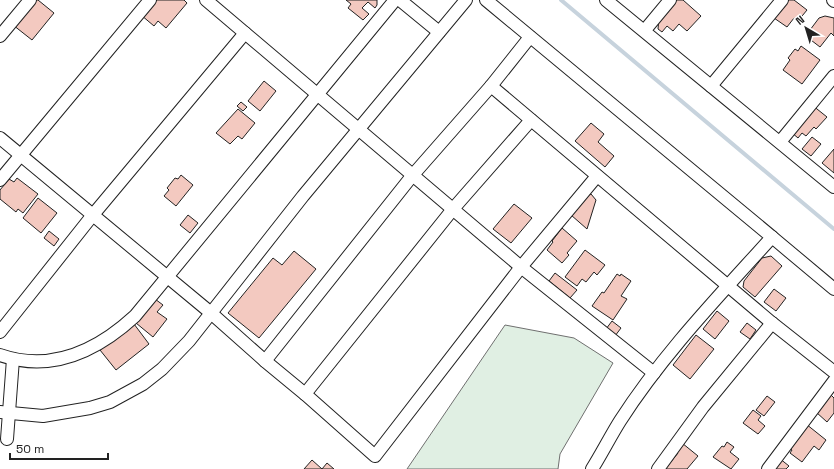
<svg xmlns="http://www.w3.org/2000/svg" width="834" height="469" font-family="'Space Grotesk',sans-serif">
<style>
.green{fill:#e0efe3;stroke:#6f6f6f}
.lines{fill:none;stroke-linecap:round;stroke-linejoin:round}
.stream{stroke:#c7d3dd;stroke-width:4}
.building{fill:#f3c9c0;stroke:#222}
.street-casing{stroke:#222;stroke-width:14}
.street{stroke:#fff;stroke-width:12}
</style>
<rect width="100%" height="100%" fill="#fff"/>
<!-- green -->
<path class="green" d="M505,325l69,13 39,25 -53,91 -2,15h-151z"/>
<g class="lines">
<!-- stream -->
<path class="stream" d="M561,0l273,229"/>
</g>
<!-- building -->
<g class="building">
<path d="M34,0h4l16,13 -22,27 -19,-15z"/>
<path d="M157,0h27l3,3 -21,25 -8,-7 -4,5 -13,-11z"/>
<path d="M346,0h31v5l-2,3 -7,-6 -6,6 7,6 -6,6 -15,-12 3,-4z"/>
<path d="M675,0h8l18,16 -14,15 -8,-7 -6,7 -6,-5 -5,6 -4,-3 1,-11z"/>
<path d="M788,0h6l13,10 -9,11 -4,-3 -7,9 -13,-9z"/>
<path d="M825,16l9,2v18l-3,-3 -11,14 -13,-10 5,-6 -2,-1 9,-12z"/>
<path d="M801,46l19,14 -18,24 -19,-14 7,-10 -2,-2 7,-9 3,2z"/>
<path d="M264,81l12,10 -16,20 -12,-10z"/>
<path d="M241,102l6,5 -4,4 -6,-5z"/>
<path d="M812,105l15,12 -11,12 -2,-2 -8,9 -4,-3 -4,5 -7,-6z"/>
<path d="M238,109l17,14 -13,16 -4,-3 -8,8 -14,-11z"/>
<path d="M591,123l13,11 -6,8 16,14 -9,11 -30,-26z"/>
<path d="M812,137l9,7 -10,12 -9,-7z"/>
<path d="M834,149v24l-12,-10z"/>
<path d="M181,175l12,10 -17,21 -12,-10 5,-6 -2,-2 8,-10 3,1z"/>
<path d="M17,178l21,16 -15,19 -5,-4 -2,3 -16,-13v-9l9,-11 5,3z"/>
<path d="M591,194l5,6 -9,29 -16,-14 15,-20z"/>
<path d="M38,198l19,15 -16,20 -18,-15z"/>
<path d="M514,204l18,14 -21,25 -18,-14z"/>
<path d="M188,215l10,8 -8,10 -10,-8z"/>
<path d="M562,228l15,13 -10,12 2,2 -7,8 -15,-13 6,-8 -1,-1z"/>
<path d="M49,231l10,8 -5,7 -10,-8z"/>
<path d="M585,250l20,15 -8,10 -3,-3 -8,10 -4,-3 -5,7 -12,-9z"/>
<path d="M294,251l22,18 -57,69 -31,-25 45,-55 9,7z"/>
<path d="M771,256l11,10 -27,31 -12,-10 1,-6 18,-23z"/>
<path d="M555,273l22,17 -7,8 -21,-17z"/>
<path d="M617,274l3,2 1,-2 10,7 -10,15 6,3 -14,21 -21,-14 10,-14 2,1z"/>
<path d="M774,289l12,9 -10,13 -12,-9z"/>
<path d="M155,299l8,6 -6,7 10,7 -14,18 -17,-14z"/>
<path d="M717,311l12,10 -14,18 -12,-10z"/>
<path d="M612,321l9,7 -6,8 -9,-7z"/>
<path d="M747,323l9,7 -6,9 -10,-7z"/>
<path d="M134,324l15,20 -33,26 -16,-20z"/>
<path d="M696,335l18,14 -24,30 -17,-14z"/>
<path d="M830,394l4,4v15l-7,9 -11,-10z"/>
<path d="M767,396l8,6 -11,14 -8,-6z"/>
<path d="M753,410l8,6 -3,4 7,6 -7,8 -15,-11z"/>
<path d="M806,424l20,16 -7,10 -5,-4 -12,16 -12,-9 2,-3 -4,-3z"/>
<path d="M727,442l7,5 -4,5 9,7 -8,10 -18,-12 9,-11 2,1z"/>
<path d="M682,443l16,13 -11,13h-22l13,-16 -3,-2z"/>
<path d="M779,458l10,8 -3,3h-15z"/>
<path d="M312,460l10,9 5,-6 7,6h-30z"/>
</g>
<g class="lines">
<defs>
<g id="street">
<path d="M206,0l315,267 133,106"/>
<path d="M400,0l39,32"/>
<path d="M486,0l286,237"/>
<path d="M606,0l228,187"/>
<path d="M833,0l1,1"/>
<path d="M645,30l25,-30"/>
<path d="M0,36l30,-36"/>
<path d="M491,86l39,-49"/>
<path d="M711,86l71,-86"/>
<path d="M0,138l211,175 54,48 147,-185 79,-90 281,237 62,49"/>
<path d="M780,142l54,-66"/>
<path d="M0,180l150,-180"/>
<path d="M0,332l92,-116 153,-183"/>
<path d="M0,355c52,18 97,-4 135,-39l260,-316"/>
<path d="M265,361l40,33 148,-185 78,-89"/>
<path d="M305,394l70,62 146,-189 76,-91"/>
<path d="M0,412l43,4 47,-8 20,-6 33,-18 19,-15 27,-28 114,-145 163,-196"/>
<path d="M7,439l6,-80"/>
<path d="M592,469c10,-16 18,-32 28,-48 43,-67 99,-125 152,-184l62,52"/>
<path d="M658,469l45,-62 69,-84"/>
<path d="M768,469l66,-88"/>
</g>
</defs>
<!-- street casing -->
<use href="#street" class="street-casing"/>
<!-- street -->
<use href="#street" class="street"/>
</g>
<!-- north arrow -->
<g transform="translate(806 28) rotate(322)" stroke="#ffffff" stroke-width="3" paint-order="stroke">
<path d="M0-3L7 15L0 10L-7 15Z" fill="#222222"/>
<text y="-6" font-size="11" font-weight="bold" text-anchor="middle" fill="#222222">N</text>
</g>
<!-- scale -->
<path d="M10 453v6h98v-6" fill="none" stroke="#222222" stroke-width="2"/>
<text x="16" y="453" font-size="12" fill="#222222" stroke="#ffffff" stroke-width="3" paint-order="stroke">50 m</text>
</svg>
